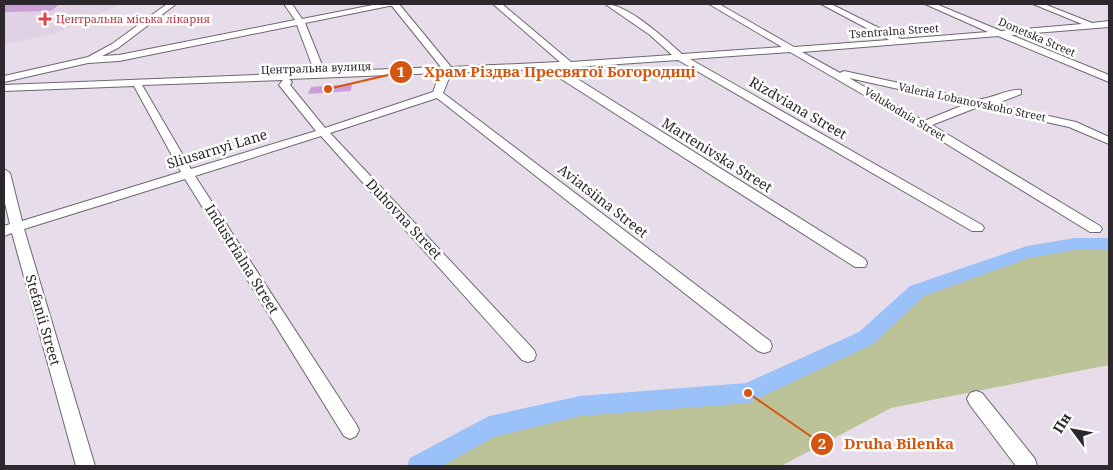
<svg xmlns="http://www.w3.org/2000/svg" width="1113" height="470" font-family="'Noto Serif',serif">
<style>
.built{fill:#e0d1e4}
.green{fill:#bcc399}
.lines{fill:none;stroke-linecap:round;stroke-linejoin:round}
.river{fill:#9bc1f9;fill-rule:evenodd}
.building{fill:#ca9fd6}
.minor-casing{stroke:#6f6672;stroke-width:2}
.minor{fill:#fff;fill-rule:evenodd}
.health-dot{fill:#e0444e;stroke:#fff;stroke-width:2}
.labels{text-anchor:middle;stroke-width:5;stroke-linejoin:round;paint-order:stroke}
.far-health-label{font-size:11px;fill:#be3a42;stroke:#fff;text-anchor:start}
.far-street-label{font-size:11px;fill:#2c282d;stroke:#fff}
.street-label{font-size:14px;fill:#2c282d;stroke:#fff}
.leader{fill:none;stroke:#d5540f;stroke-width:2}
.callout-dot{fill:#d5540f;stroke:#fff;stroke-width:2}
.mark-label{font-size:15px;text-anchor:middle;font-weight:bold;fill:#fff}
.callout-label{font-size:15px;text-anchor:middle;font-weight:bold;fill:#d5540f;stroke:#fff;stroke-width:5;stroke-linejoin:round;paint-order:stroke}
</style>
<rect width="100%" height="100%" fill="#e7ddea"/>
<!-- built -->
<path class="built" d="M4,4h117l-69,31 -48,9z"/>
<!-- green -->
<path class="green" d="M1075,244h34v121l-218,43 -110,58h-362l70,-39 91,-21 168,-13 118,-55 51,-47 110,-39z"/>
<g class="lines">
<!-- river -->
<path class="river" d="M1075,238h34v12h-34l-46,8 -105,38 -51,48 -125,59 -168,13 -86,21 -52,29h-35l3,-8 79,-42 91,-20 166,-13 113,-51 51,-46 117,-40z"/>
</g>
<!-- building -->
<g class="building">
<path d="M4,4h56l-9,7 -47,1z"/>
<path d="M352,84l-1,7 -43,3 3,-7z"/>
</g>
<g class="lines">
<defs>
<g id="minor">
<path d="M167,4h9l-58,44 -16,8 17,-1 176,-35 -11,-16h8l10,15 76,-15h21l52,63 109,-5 -67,-58h9l69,58 101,-7 -22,-20 -45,-31c23,0 60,35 77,50l100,-7 -73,-43h10l75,43 95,-7 -68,-36h10l70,35 87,-7 -63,-28h11l65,27 81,-7 -49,-20h11l48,19 17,-2v6l-98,8 98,40v7l-111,-46 -196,16 38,21 4,-2 133,29c12,-1 35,-12 44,-10v4l-26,10 81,18 33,15v7l-40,-17 -91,-20 -46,18 168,101 2,3 -2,3h-10l-171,-105 -129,-75 -100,7 292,166 2,3 -2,3h-10l-294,-171 -118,8 305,191 2,4 -2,4h-10l-300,-192 -1,-4 4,-3 -107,5 -8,20 327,248 2,5 -2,5 -6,2 -6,-2 -321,-253 -107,35 204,217 2,5 -2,5 -6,2 -6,-2 -201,-224 -126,40 161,248 3,6 -3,6 -6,3 -6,-3 -159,-257 -161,50 71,237h-19l-64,-233 -8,3v-10l6,-2 -6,-25v-30l6,4 12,48 159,-49 -47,-86 -130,5v-6l303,-12 5,-8 -15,-40 -178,36 -31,2 -84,19v-6l84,-19 24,-13zM389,6h3l49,61 -124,5 5,-7 -17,-42zM440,73l-7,19 -108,36 -35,-43 2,-3 -3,-3zM849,78l117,26 -42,17zM283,80l-4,5 37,46 -125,38 -49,-84z"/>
<path d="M976,391l6,2 53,66 2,7h-21l-46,-61 -3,-6 3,-6z"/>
</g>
</defs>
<!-- minor casing -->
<use href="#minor" class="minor-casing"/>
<!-- minor -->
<use href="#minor" class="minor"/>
</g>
<!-- markers -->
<path class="health-dot" d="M42.5 11.5h5v5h5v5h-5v5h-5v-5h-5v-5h5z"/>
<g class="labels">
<!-- far-health labels -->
<g class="far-health-label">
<text x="56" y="23">Центральна міська лікарня</text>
</g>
<!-- far-street labels -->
<g class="far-street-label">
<text transform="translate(894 31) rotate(-4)" y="4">Tsentralna Street</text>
<text transform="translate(1037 37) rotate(23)" y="4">Donetska Street</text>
<text transform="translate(316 68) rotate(-2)" y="4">Центральна вулиця</text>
<text transform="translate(972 102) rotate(12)" y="4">Valeria Lobanovskoho Street</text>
<text transform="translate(905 114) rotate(31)" y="4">Velukodnia Street</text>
</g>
<!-- street labels -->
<g class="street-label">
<text transform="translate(798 108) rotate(30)" y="5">Rizdviana Street</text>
<text transform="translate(217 149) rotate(-17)" y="5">Sliusarnyi Lane</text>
<text transform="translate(717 155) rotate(32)" y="5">Martenivska Street</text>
<text transform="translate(603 201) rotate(38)" y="5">Aviatsiina Street</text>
<text transform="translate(404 219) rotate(47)" y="5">Duhovna Street</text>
<text transform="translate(242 259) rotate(58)" y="5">Industrialna Street</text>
<text transform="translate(43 320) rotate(74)" y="5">Stefanii Street</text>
</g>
</g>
<!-- callouts -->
<path class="leader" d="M328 89L401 72M748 393L822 444"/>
<g class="callout-dot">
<circle cx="328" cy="89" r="5"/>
<circle cx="748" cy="393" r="5"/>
<circle cx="401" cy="72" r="12"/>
<circle cx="822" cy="444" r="12"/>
</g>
<g class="mark-label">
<text x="401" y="77">1</text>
<text x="822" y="449">2</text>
</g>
<g class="callout-label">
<text x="560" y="77">Храм Різдва Пресвятої Богородиці</text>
<text x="899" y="449">Druha Bilenka</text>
</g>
<!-- border -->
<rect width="1113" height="470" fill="none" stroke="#2c282d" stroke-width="10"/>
<!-- north arrow -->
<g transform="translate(1073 430) rotate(302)" stroke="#ffffff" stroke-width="4" paint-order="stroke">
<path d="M0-4L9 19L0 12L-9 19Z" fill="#2c282d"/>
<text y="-8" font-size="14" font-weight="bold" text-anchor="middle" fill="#2c282d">Пн</text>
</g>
</svg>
